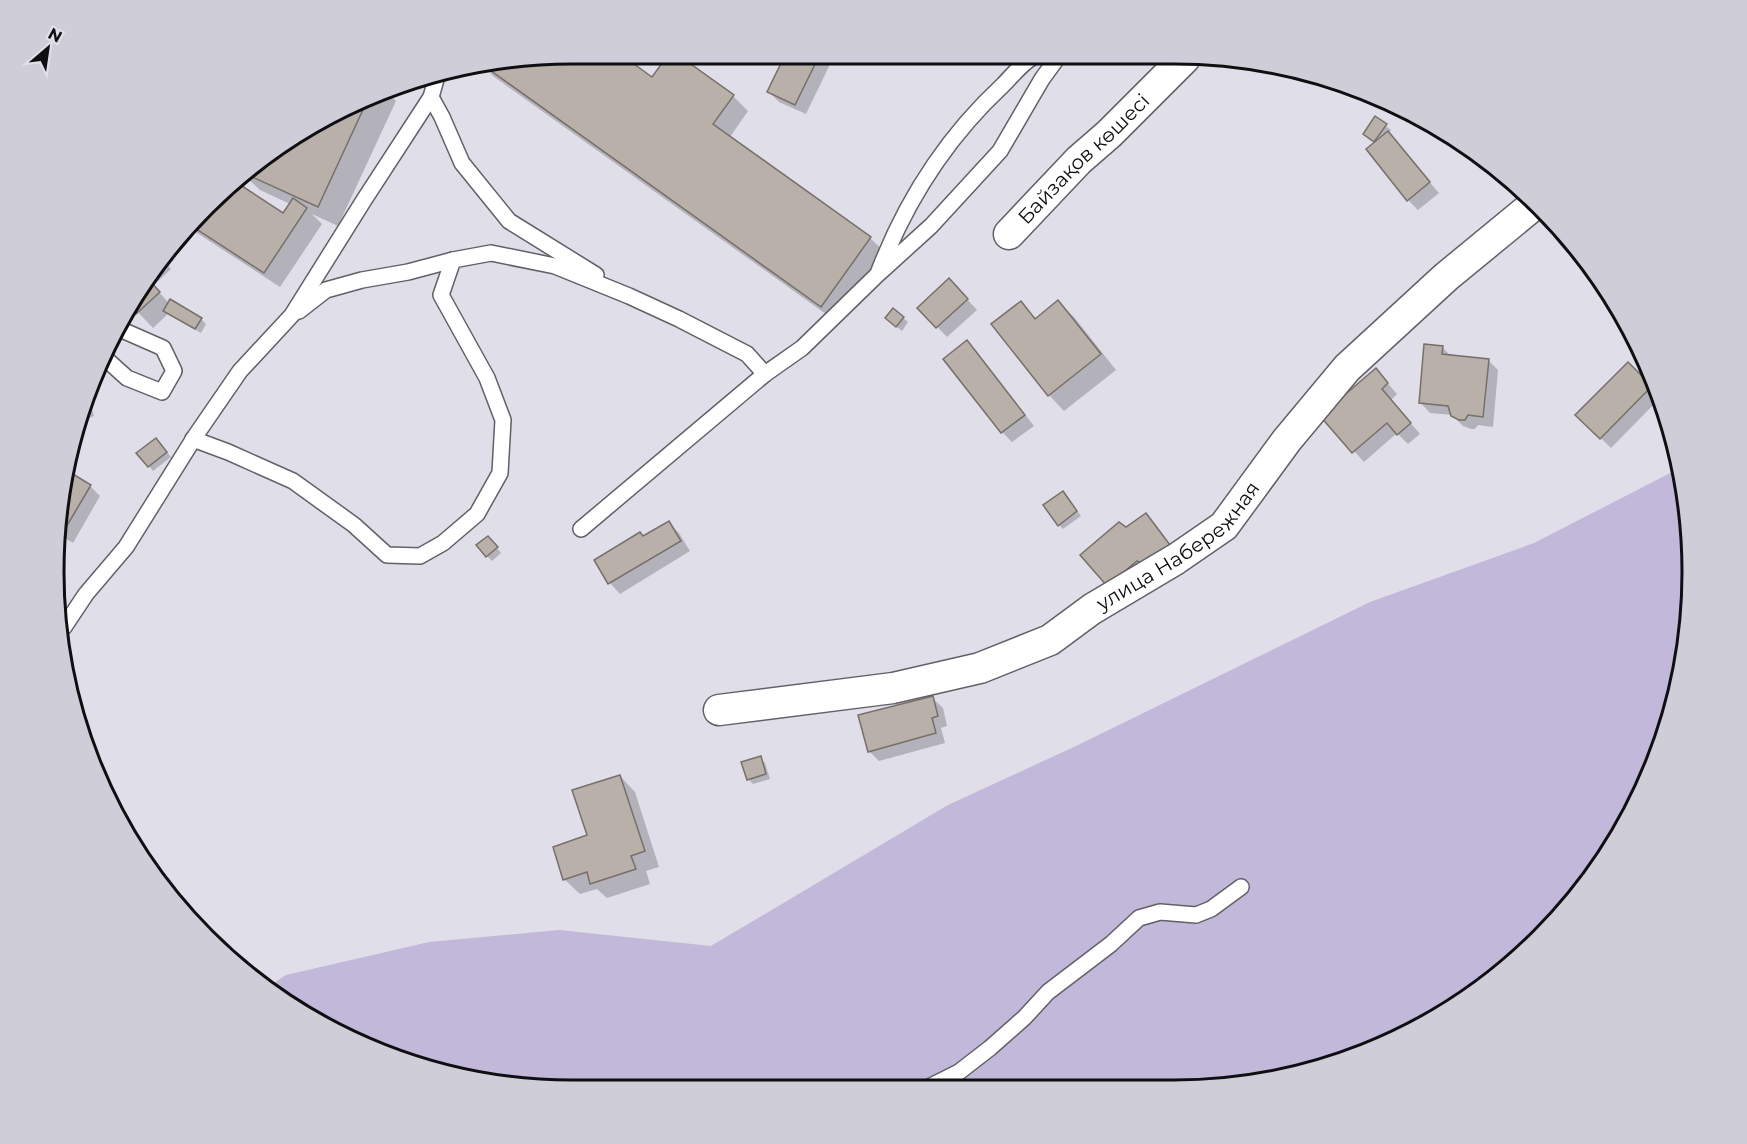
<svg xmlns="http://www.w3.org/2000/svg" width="1747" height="1144" font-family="Montserrat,sans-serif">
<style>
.green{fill:#c1b8da}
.shadow{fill:#0003}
.building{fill:#b9b0aa;stroke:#776f69;stroke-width:1.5}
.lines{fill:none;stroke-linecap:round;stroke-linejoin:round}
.lane-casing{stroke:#625f68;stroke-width:18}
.street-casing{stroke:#625f68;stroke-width:33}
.lane{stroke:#fff;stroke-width:15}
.street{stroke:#fff;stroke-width:30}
.labels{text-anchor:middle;stroke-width:4.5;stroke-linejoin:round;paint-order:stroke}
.street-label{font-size:20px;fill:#0f0f12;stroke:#e0dee8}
.rim{fill:none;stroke:#0f0f12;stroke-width:3}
</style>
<rect width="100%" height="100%" fill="#e0dee8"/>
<!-- green -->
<path class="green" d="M1680,468l12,70 -3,101 -23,99 -42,93 -59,82 -74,70 -87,53 -95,36 -100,17 -704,-3 -132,-36 -104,-64 17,-11 143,-33 130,-12 152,16 237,-141 128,-59 294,-144 164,-59z"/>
<!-- shadow -->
<g class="shadow">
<path d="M572,54l80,25 18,-24h6l57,41 15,15 -18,26 140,101 16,15 -49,69 -344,-246 -7,-8z"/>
<path d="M786,55l48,1 -28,58 -27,-12 -10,-10z"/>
<path d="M386,91l10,10 -58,125 -26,-12 10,10 -42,63 -89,-58 47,-44 45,30 7,-11 -30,-14 -14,-13 38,-36z"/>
<path d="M1387,102l17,5 12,8 -9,8z"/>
<path d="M1376,119l15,11 -3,4 51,59 -21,17 -10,-10 -32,-58 -6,-3z"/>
<path d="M161,257l10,12 -18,17 16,17 32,16 5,5 -5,9 -33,-19 -15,14 -19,-20z"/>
<path d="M949,280l28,30 -30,27 -28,-29z"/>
<path d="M1058,302l16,15 42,53 -52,41 -15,-16 -56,-70 27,-22 17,16z"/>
<path d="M903,318l5,4 -6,9 -10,-8z"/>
<path d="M967,342l10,10 57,74 -22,16 -10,-10z"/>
<path d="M1442,347l10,10 36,3 10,10 -5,57 -15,-2 -3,4h-4l-8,-3 -11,-11 -22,-2 -10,-11z"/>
<path d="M1628,364l32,34 -49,50 -34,-33z"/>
<path d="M1376,370l21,24 -6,6 29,34 -12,10 -11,-11 -33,29 -42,-46z"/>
<path d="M86,397l3,3 5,16 -10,4 -4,-5 2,-10z"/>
<path d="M161,445l10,12 -18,14 -4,-5z"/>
<path d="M68,473l22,13 10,10 -27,47 -17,-10z"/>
<path d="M1068,498l13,18 -18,13 -4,-4z"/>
<path d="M1146,515l10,10 23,31 -61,39 8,-66z"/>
<path d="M669,523l10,10 11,18 -70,43 -10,-11 -14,-23 48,-22z"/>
<path d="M492,542l9,11 -9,8 -5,-5z"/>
<path d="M932,698l11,10 4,18 -6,2 4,15 -66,18 -10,-10z"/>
<path d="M760,758l5,5 5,16 -17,5 -5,-5z"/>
<path d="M620,776l15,16 24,75 -13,4 4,13 -43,14 -10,-9 -17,5 -16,-15z"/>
</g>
<!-- building -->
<g class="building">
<path d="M572,54h48l32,23 16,-22h10l56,40 -21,29 158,113 -50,70 -334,-239z"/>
<path d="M785,55l34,1 -24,49 -28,-13z"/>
<path d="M367,101l-49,106 -70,-32 36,-34z"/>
<path d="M1375,116l12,8 -13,18 -11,-8z"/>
<path d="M1388,131l42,51 -23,19 -41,-52z"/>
<path d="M239,184l44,29 10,-15 14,10 -43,65 -71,-46z"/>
<path d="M949,278l19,21 -32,29 -19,-20z"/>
<path d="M149,280l11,12 -24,22 -3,-4z"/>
<path d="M170,299l32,19 -7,11 -32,-18z"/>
<path d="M1058,300l43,54 -53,42 -57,-72 30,-23 14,18z"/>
<path d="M893,308l11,9 -8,10 -11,-9z"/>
<path d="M967,340l58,75 -24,18 -58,-74z"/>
<path d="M1424,344l19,2 -1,8 47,5 -6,58 -15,-2 -3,5h-6l-8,-4 -3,-10 -29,-3z"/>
<path d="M1628,362l24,24 -52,53 -25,-24z"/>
<path d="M1376,368l12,15 -6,6 29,34 -14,12 -10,-12 -35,30 -32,-37z"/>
<path d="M86,398l4,14 -10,3 2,-10z"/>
<path d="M156,438l11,14 -19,15 -12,-14z"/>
<path d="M68,471l23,14 -29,49 -5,-3z"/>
<path d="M1063,491l14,20 -19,15 -15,-21z"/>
<path d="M1146,513l24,32 -27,20 -6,-4 -30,25 -27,-31 39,-33 7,5z"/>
<path d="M669,521l12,20 -73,43 -14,-24 46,-28 3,4z"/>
<path d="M488,536l10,11 -12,10 -10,-12z"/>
<path d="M933,696l5,20 -6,2 4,15 -68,19 -10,-37z"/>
<path d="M761,756l5,18 -19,6 -6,-18z"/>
<path d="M620,775l25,76 -14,5 5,13 -46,15 -3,-12 -24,8 -10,-33 34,-12 -15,-45z"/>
</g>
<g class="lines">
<defs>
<g id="lane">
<path d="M431,97l11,20 20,46 47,58 87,54"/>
<path d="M879,271c27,-70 69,-135 124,-186 9,-9 19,-22 30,-28"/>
<path d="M299,311l27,-21 36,-10 46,-8 45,-12"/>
<path d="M106,359l21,19 35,14 12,-21 -11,-23 -41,-18"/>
<path d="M765,374l37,-26 75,-73 54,-49 69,-75 42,-72 16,-22"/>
<path d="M193,439l35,13 65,29 61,44 33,30 33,1 23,-13 34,-29 23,-41 3,-53 -16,-42 -46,-83 12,-35 38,-7 64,13 74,30 50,23 68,35 18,20 -184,155"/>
<path d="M64,627l22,-33 40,-47 70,-112 44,-64 52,-56 72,-115 67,-103 6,-21"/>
<path d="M927,1088l32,-16 31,-24 34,-30 24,-26 63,-48 28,-26 21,-6 36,3 15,-6 30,-22"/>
</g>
<g id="street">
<path id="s1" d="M1009,234l70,-74 30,-26 76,-76"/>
<path id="s2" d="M719,710l174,-22 87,-20 70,-28 42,-31 84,-50 48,-33 63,-86 60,-72 99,-91 90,-74"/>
</g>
</defs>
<!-- lane casing -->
<use href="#lane" class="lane-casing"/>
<!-- street casing -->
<use href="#street" class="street-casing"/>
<!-- lane -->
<use href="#lane" class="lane"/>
<!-- street -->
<use href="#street" class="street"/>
</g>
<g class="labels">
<!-- street labels -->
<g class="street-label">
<text dy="7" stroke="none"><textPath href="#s1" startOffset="106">Байзақов көшесі</textPath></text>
<text dy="7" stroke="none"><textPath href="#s2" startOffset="500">улица Набережная</textPath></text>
</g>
</g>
<!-- crop -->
<path d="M0 0H1747V1144H0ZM572 64H1174A508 508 0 0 1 1682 572V572A508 508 0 0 1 1174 1080H572A508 508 0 0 1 64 572V572A508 508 0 0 1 572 64Z" fill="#cfcdd7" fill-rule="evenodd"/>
<path class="rim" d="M572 64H1174A508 508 0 0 1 1682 572V572A508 508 0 0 1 1174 1080H572A508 508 0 0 1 64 572V572A508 508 0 0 1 572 64Z"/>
<!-- north arrow -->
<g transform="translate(48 48) rotate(29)" stroke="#e0dee8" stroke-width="4.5" paint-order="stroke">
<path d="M0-4.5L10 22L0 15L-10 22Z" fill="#0f0f12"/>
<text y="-9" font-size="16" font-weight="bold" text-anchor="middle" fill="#0f0f12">N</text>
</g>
</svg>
